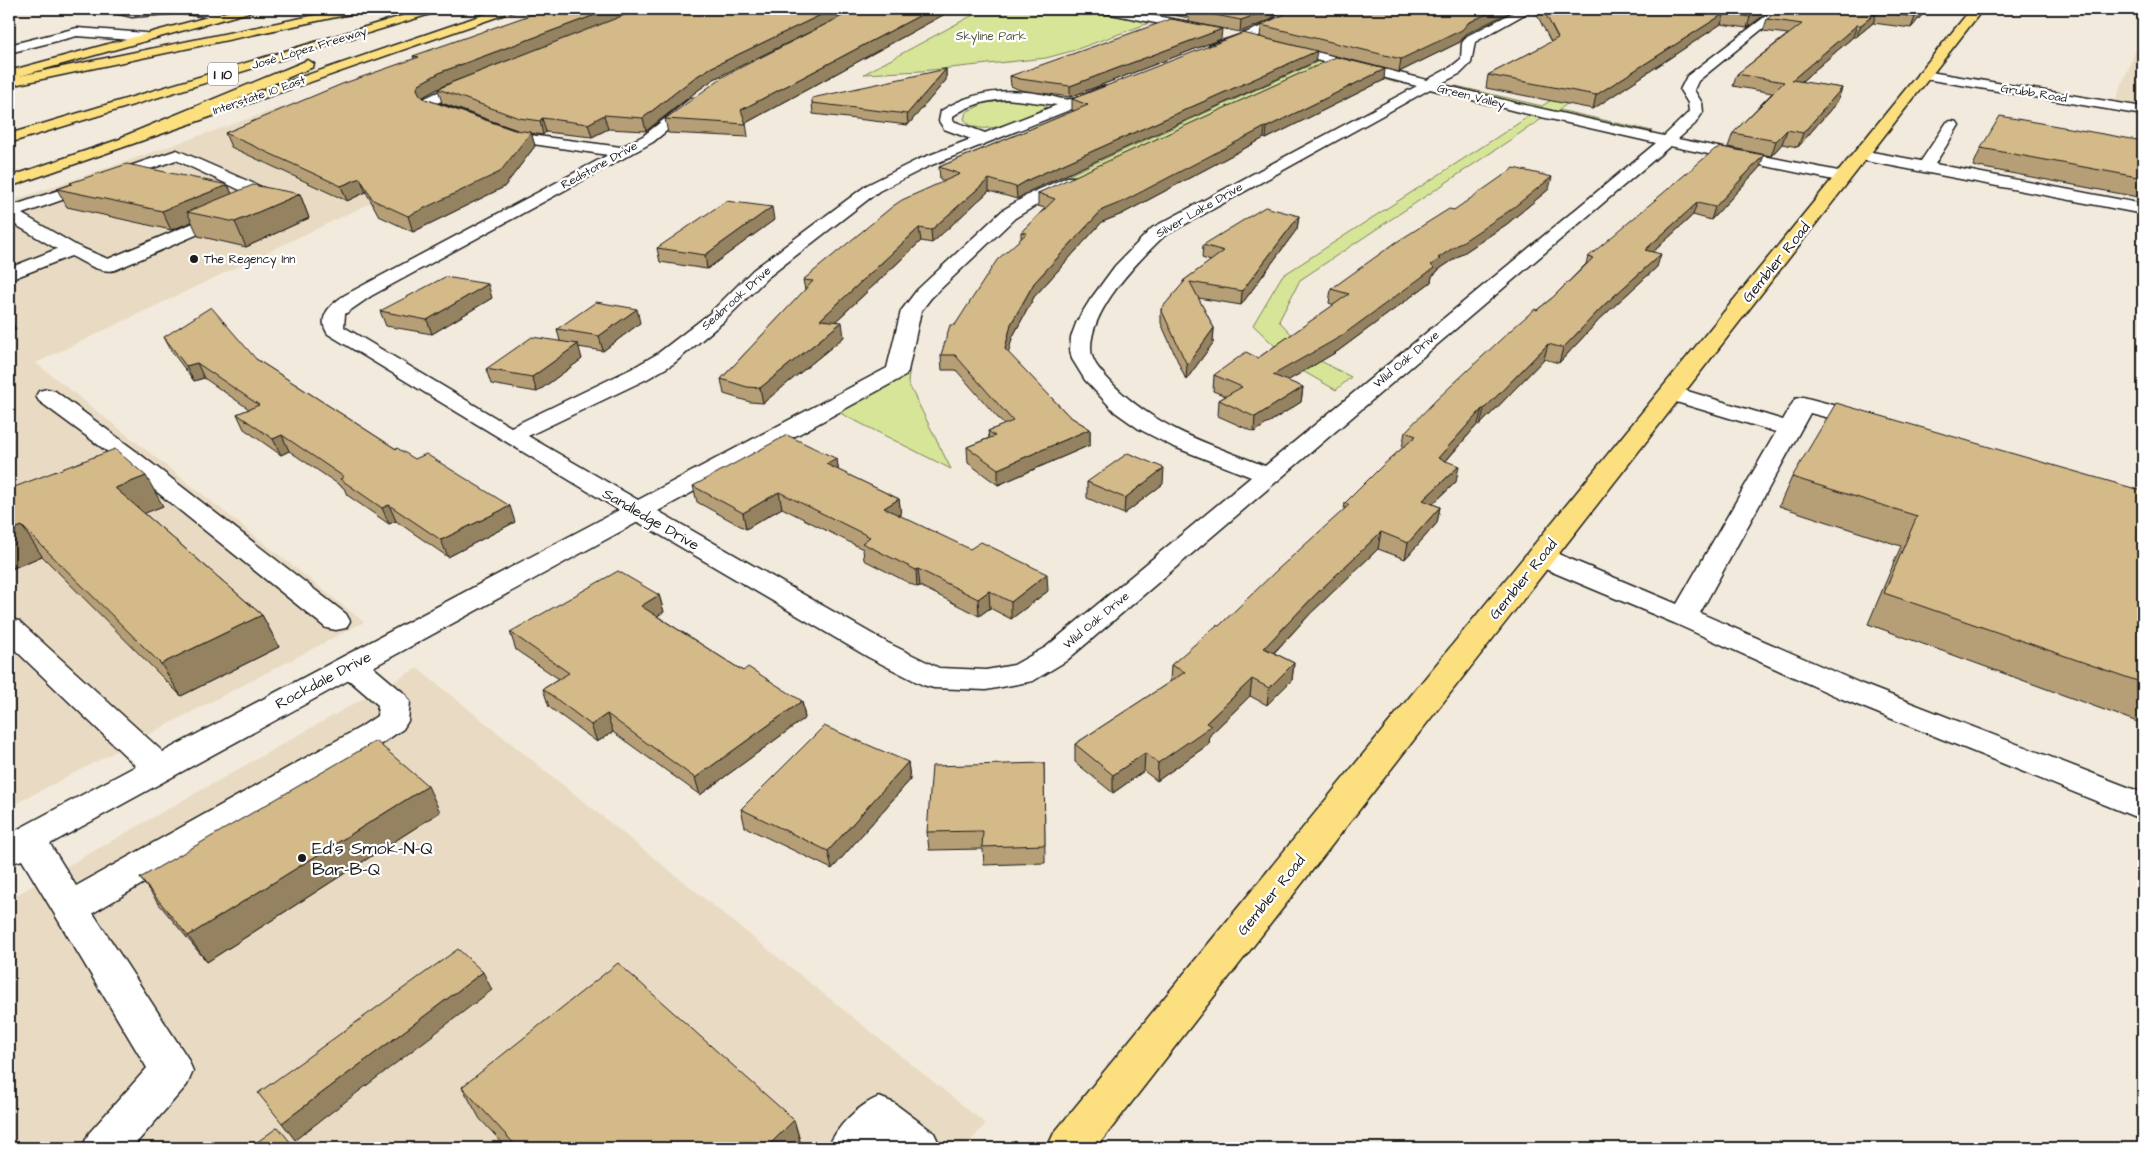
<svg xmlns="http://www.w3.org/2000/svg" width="2152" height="1157" font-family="'Architects Daughter',sans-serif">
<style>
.built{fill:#e9dbc3}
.green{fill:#d6e598;stroke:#79805a}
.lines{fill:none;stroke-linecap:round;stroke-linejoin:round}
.minor-casing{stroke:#1c1c1c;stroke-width:3}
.major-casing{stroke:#1c1c1c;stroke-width:3}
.highway-casing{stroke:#1c1c1c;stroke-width:3}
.minor{fill:#fff;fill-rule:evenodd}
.major{fill:#fce080;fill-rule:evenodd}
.highway{fill:#fce080;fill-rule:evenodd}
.wall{fill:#b69f76;stroke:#1c1c1c;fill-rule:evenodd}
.shaded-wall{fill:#948260;stroke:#1c1c1c}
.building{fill:#d4b989;stroke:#1c1c1c}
.poi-dot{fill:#1c1c1c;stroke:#fff;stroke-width:2}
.labels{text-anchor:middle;stroke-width:4.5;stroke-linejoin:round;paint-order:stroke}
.far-park-label{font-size:12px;fill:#545841;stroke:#fff}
.far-street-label{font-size:12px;fill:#1c1c1c;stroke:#fff}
.far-poi-label{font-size:12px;fill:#1c1c1c;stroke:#fff;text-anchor:start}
.shield{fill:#fff;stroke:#606060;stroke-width:1}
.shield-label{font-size:14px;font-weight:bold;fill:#1c1c1c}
.street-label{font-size:15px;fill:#1c1c1c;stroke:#fff}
.near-poi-label{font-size:18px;fill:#1c1c1c;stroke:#fff;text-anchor:start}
</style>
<rect width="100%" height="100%" fill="#f2eadc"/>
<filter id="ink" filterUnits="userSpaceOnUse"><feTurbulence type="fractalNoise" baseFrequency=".02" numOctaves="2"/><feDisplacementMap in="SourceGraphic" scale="10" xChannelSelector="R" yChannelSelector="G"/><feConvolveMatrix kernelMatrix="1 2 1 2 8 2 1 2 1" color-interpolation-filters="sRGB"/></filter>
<g filter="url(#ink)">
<!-- built -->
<g class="built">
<path d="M2143,33v73l-28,-5z"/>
<path d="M282,107l-12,18 134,62 -368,176 328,259 -355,185v-605z"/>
<path d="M417,668l569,456 -22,24h-955v-249z"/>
</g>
<!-- green -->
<g class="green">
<path d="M984,9h98l70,13 -80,29 -26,7 -125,13 -57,3z"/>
<path d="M1254,46l69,14 75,23 -68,-18 -285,131 -25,17 -69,65 -28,30 -11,34 -4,41 43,86 -113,-57 -73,38 -86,50 -19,-10 229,-120 16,-66 95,-93 36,-21 281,-128z"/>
<path d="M1456,86l86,20 23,-15 13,4 -19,15 93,21 -22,-3 -146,-33 -24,-7z"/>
<path d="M1015,99l31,5 1,2 -6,4c-19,8 -62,31 -77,9l2,-7 19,-9z"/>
<path d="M1529,115l14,3 -243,162 -21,41 34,36 38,20 -15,13 -37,-21 -46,-44 29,-49 240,-155z"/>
</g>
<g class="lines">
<defs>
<g id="minor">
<path d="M106,9c10,-1 19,1 28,1 19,0 81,-6 94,6l-6,3 -43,-6 -47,4 -24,-6z"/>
<path d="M1095,9h22l83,15 6,4 -6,4 -99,-20z"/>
<path d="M1283,9h11c-9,23 -54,33 -76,42l-4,1 -6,-4 2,-3c17,-6 65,-19 73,-36z"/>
<path d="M1520,9h14l-59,33 -4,21 -10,10 -21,11 76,19 148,33 25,-24 -1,-9 -8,-13 7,-14 88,-67h12l-89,72 -4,9 8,13 1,9 -8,12 -17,15 165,33 6,2 2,3 -2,3 -6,2 -173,-36 -604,515 -33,20 -47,9 -52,-2 -11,-3 -55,-28 -230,-135 -265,145 32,27 5,8 -2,19 -5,8 -22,15 -288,169 94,144 6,14 -6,14 -55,63h-50l7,-15 58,-65 -125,-208 -13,4v-30l127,-68 -127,-122v-25l10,2 144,131 456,-242 -291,-176c-12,-17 3,-30 17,-39l263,-140 -89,-13 -89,-31 -4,-3 -3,-7 2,-3 43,-20h10l2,3 -2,3 -41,19 85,31 99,13 22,-11 48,-38h10l2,3 -50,41 -282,154 -26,18 -1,13 167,100 120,-58 26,-15 52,-40 44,-44 114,-85 50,-25 54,-21 -27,-10 -5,-8 2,-10c31,-20 65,-23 100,-17 9,1 22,7 31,5 13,-2 26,-15 40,-12l2,3 -2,3 -183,73 -50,25 -112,87 -44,44 -50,42 -26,15 -119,57 110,64 249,-132 14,-57 16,-21 86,-80 28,-17 36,-16h12l2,3 -2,3 -36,18 -28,17 -84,80 -10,13 -13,60 -3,5 -247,135 230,132 51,25 47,2 28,-5 32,-18 205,-170 -79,-31 -33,-17 -24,-17 -30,-32 -13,-21 -2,-9 1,-13 6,-16 13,-21 25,-34 37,-38 265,-142 -140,-36 -2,-3 2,-3 4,-1 146,37 24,-13 10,-8 1,-16 5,-7zM1430,89l85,22 141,32 -391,323c-59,-23 -115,-40 -158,-88 -8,-9 -16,-17 -16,-30 0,-39 46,-86 73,-112zM1007,99l50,6 -72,28 -32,-12v-5c17,-12 33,-15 54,-17zM349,680l29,25 -1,11 -18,12 -283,158 -26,-42z"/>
<path d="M77,28l69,5 6,4 -6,4 -69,-5 -68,17v-8z"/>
<path d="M1924,71l219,36v8l-224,-37 -2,-3 2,-3z"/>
<path d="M1952,121l5,1 2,3 -24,39 208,40v10l-282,-54 -5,-2 -3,-3 3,-3 5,-2 60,11 26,-39z"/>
<path d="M177,150l98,43 2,4 -2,4 -160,69c-15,4 -31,-8 -44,-14l-62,24v-12l48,-19 -48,-28v-14zM176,160l79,37 -147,62 -31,-13 -55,-32z"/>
<path d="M1671,386l112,34 12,-21 8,-2 72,19 3,5 -3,5 -8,2 -57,-15 -110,200 162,71 281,109v27l-303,-122 -166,-75 -143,-60 -3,-6 3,-6 10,-2 10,2 126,53 99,-172 -113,-34 -3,-5 3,-5z"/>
<path d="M47,389l8,2 82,61 209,162 4,7 -4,7 -10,2 -10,-2 -200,-161 -34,12 -9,-2 -3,-5 3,-5 29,-12 -73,-54 -3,-5 3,-5z"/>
<path d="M879,1097l15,6 40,30 7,15h-57l-3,-2 -1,2h-52c9,-22 29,-42 51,-51z"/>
</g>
<g id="major">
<path d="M237,9h18l-2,2 -244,68v-8z"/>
<path d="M500,9h16l-2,2 -505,176v-10z"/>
<path d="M1971,9h12l-887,1139h-49l7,-15z"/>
</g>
<g id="highway">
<path d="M345,9h21l-6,3 -351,74v-8z"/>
<path d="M425,9h17l-2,2 -431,132v-9z"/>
<path d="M308,60l6,4 -1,3 -181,76h-10l-2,-3 2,-3z"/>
</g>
</defs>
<!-- minor casing -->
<use href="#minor" class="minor-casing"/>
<!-- major casing -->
<use href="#major" class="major-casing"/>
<!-- highway casing -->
<use href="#highway" class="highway-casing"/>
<!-- minor -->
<use href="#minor" class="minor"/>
<!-- major -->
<use href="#major" class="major"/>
<!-- highway -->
<use href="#highway" class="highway"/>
</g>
<!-- wall -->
<g class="wall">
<path d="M954,9l-208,114 2,14 -80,-4 -3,-14 157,-93 -108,53 -17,12 -51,40 -38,-2 -16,8 -46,-5 -3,3 -12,-2 4,13 -31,41 -91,45 -34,-16 -13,-24 -19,9 -116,-54 -6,-14 189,-74 -1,-3zM445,85l-7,4 4,14 75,27 -92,-31 -2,-1v-1z"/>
<path d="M1144,9h137l-13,12 -28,11 -51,-10v-4z"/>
<path d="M1534,9h238l-25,19 -26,-4 -128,85 -107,-21 2,-13 63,-33z"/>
<path d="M1927,9l-16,19 -38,-5 -17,14h-3l-52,45 41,6 -5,14 -39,45 -16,-3 -11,12 -43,-9 5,-14 39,-40 -39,-7 4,-12 51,-40 -25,-3 4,-12z"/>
<path d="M1285,14l181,20 -6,8 -61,30 -139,-35 1,-12z"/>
<path d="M1221,39l-151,58 -50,-7 -9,-4 -1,-10z"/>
<path d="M1315,62l-285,129 -13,8 -28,-8 -57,52 -11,-2 -86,81 9,15 -81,66 -13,-1 -26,-8 -3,-15 84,-89 -2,-10 141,-99 -4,-1 -1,-13 135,-56 -2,-1v-11z"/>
<path d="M946,69v11l-38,45 -95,-11 -1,-11z"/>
<path d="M1384,80l-118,59 -2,-1 -142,76 -20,8 -68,75 -22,41 -4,15 61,63 21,13v16l-92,40 -30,-22 -1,-16 22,-9 -1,-7 16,-6 -48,-55h-14l-1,-15 14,-30 66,-86v-7l24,-24 -7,-2v-13z"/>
<path d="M2143,141v57l-170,-32 8,-18z"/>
<path d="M1760,167l-49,53 -18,-5 -40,37 4,15 -57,52 -41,44 -15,-4 -64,66 -2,-1 -32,37 10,21 -23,22 7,3 -3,16 -32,36 -27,-10 -67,64 -37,40 20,10 -2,17 -25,25 -17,-9 -40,39 -1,9 -52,37 -13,-10 -31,22 -38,-31v-18l95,-62 1,-17 48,-39 125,-116 1,-7 57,-55 3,-16 132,-122 15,-12 34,-34 2,-7z"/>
<path d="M70,183l158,2 4,9h68l9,24 -63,29 -48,-11 -6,-14 -21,8 -104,-23 -10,-18 14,-5z"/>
<path d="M1549,189l-42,35 -69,46 -1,2 -5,4 -1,6 -93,69 -51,30 16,6 -2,15 -47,30 -36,-16 1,-16 7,-4 -13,-5 1,-16 44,-17 76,-53 -5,-2 2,-14 123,-79z"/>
<path d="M1299,216l-2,13 -56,76 -43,-7 16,30 -1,15 -27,37 -25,-57v-14l22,-25v-3l28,-20 -9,-3 1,-13z"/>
<path d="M774,220l-67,49 -47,-7 -3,-14z"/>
<path d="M492,298l-60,36 -46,-8 -6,-15z"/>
<path d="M640,323l-37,28 -25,-4 4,12 -45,33 -46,-8 -5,-15 74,-28 -3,-12z"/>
<path d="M164,337l92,22 140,90 119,73 -67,35 -52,-36 -7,3 -42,-29 -3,-7 -55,-37 -8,4 -37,-26 -7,-15 12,-5 -45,-31 -10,3 -22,-29z"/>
<path d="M837,459l1,11 61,29 2,16 -1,1 148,75 -37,28 -21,-11 -11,8 -59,-30 -3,1 -53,-27 -1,-11 -81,-41 -36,21 -49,-27 -4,-16z"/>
<path d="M1792,477l351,14v233l-275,-100 33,-78 -122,-40z"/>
<path d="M1087,482l76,2 -39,30 -37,-16z"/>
<path d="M9,489l154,17 -19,7 118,102 17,32 -98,49 -139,-140 -33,14z"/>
<path d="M659,595l5,17 -7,4 86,55 59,30 3,17 -105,77 -87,-63 -16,10 -48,-35 -6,-18 16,-10 -43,-29 -6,-18z"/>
<path d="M908,762l2,18 -78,89 -87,-42 -4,-18z"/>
<path d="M1044,763l1,100 -61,2 -1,-16 -54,1 -2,-18z"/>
<path d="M440,812l-233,150 -48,-58 -19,-26z"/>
<path d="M462,1087l332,33 8,28h-295l-27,-29z"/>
</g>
<!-- shaded-wall -->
<g class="shaded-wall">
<path d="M611,9h31l-197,76 -22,12 -2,5 -4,-13 2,-5 22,-12z"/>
<path d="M833,9h24l-143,70 -17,12 -51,40 -3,-13 51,-40 18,-11z"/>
<path d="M932,9h22l-210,115 -3,-14z"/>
<path d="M1270,9h11l-13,12 -28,11 1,-12z"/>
<path d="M1496,9h20l-50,25 -6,8 -61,30 2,-13 67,-36z"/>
<path d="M1761,9h11l-25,19 3,-11z"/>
<path d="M1922,9h5l-16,19 4,-11z"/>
<path d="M1877,12l-4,11 -17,14 5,-12z"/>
<path d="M1725,13l-4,11 -128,85 3,-14z"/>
<path d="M1857,25l-4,12 -65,56 4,-13z"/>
<path d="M1222,29l-1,10 -151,58v-11z"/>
<path d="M1317,51l-2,11 -285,129 -13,8 -1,-12 14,-8z"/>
<path d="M946,69v11l-38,45 -1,-11z"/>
<path d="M1385,69l-1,11 -118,59 1,-12z"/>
<path d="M1842,88l-5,14 -39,45 5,-14z"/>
<path d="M604,115l4,14 -16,8 -4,-13z"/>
<path d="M542,118l4,14 -3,3 -3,-14z"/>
<path d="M1265,127l-1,11 -142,76 -20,8 -68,75 -22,41 -6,26 -1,-15 6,-25 23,-41 68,-73z"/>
<path d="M1787,130l-5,14 -11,12 5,-15z"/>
<path d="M531,132l4,14 -31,41 -91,45 -5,-16z"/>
<path d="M1764,155l-4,12 -49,53 4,-13z"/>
<path d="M1552,177l-3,12 -42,35 -69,46 -1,2 -5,4 -1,6 -93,69 -66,39 1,-15 158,-110 7,-7z"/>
<path d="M360,178l6,14 -19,9 -6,-15z"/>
<path d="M989,179v12l-57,52 -1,-13z"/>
<path d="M228,185l8,18 -49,9 5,10 -21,8 -9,-19z"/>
<path d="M300,194l9,24 -63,29 -11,-25z"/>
<path d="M1697,203l-4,12 -52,48 4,-13z"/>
<path d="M772,207l2,13 -67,49 -2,-14z"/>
<path d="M1299,216l-2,13 -56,76 1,-14z"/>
<path d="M919,228l2,13 -99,93 -2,-14z"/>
<path d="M1661,254l-4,13 -57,52 -41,44 4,-15 41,-43z"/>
<path d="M488,284l4,14 -60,36 -5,-14z"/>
<path d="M637,309l3,14 -37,28 -4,-15z"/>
<path d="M9,317l7,12 -7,3z"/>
<path d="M842,322l2,15 -81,66 -3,-15z"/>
<path d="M1214,328l-1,15 -27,37 1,-15z"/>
<path d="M578,344l4,15 -45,33 -5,-15z"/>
<path d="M1548,344l-4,15 -64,66 4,-16z"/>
<path d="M197,363l7,15 -10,3 -8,-15z"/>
<path d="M1303,387l-2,15 -47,30 1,-15z"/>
<path d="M1482,409l-4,15 -44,50 4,-16z"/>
<path d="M1090,429v16l-92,40v-16z"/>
<path d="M282,435l7,16 -8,4 -8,-16z"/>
<path d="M837,459l2,15 -13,-10z"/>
<path d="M1459,466l-3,16 -37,35 4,-17z"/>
<path d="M1164,468l-1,16 -39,30 1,-16z"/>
<path d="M146,476l17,30 -30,12 -18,-30z"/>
<path d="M779,492l3,16 -36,21 -3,-16z"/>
<path d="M899,499l2,16 -15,10 -2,-17z"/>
<path d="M389,505l7,16 -7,3 -7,-16z"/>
<path d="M510,506l5,16 -67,35 -7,-17z"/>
<path d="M1440,507l-3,16 -32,36 3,-16z"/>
<path d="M22,526l20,30 -33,14v-39z"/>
<path d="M1381,532l-3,17 -67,64 -49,52 2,-17 50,-52z"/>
<path d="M918,569l2,17 -3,1 -1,-17z"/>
<path d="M1047,574l1,17 -37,28v-17z"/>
<path d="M989,591l1,17 -11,8 -1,-17z"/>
<path d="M659,595l5,17 -18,11 -5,-17z"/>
<path d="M262,615l17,32 -98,49 -20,-32z"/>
<path d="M1294,663l-2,17 -25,25 2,-17z"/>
<path d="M1252,679l-2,17 -40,39 -1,9 -52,37 1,-18 48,-40z"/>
<path d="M802,701l3,17 -105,77 -5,-17z"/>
<path d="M607,714l6,18 -16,10 -6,-17z"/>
<path d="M1145,753l-1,18 -31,22v-18z"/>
<path d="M908,762l2,18 -78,89 -4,-18z"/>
<path d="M428,786l12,26 -233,150 -19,-26z"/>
<path d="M483,972l9,18 -197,150 -13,-17z"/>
<path d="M794,1120l8,28h-36z"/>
</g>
<!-- building -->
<g class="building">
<path d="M547,9h64l-170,63 -22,12 -2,5 3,6 5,4 89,31 17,2 -31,40 -92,44 -35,-16 -13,-22 -19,8 -116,-53 117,-49 77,-27 -6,-1z"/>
<path d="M640,9h193l-121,58 -18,11 -51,40 -39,-3 -16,9 -46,-6 -2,3 -21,-3 -81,-29 15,-7z"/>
<path d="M856,9h76l-191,101 5,14 -81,-5 59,-43z"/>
<path d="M1193,9h77l-1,1 -28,10 -52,-10z"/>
<path d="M1289,9h207l-28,14 -6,7 -61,29 -140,-34 24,-11z"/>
<path d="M1543,9h218l-11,8 -25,-4 -129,82 -108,-20 70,-37z"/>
<path d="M1780,9h142l-7,8 -38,-5 -16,13h-4l-65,55 50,8 -39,45 -16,-3 -11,11 -43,-8 51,-51 -47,-8 65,-50 -35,-5z"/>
<path d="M1171,19l51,10 -152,57 -50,-7 -10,-3z"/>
<path d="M1243,33l74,18 -287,128 -14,8 -27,-8 -58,51 -12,-2 -99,92 22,2 -82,66 -13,-1 -26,-8 92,-98 -10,-1 90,-74 9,-6 58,-26 -21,-7 149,-62 -16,-6z"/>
<path d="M1336,57l49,12 -118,58h-2l-143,75 -20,8 -68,73 -23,41 -6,25 64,67 21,13 -92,40 -31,-22 28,-11 -7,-5 25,-10 -58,-66h-14l9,-30h5l42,-65 30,-27 -6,-1 34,-33 -17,-6z"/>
<path d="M946,69l-39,45 -95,-11v-5z"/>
<path d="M2000,116l143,25v37l-162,-30z"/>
<path d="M1721,147l43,8 -49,52 -18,-4 -52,47 16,4 -57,51 -41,43 -15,-4 -64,65h-2l-44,49 21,8 -36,34 17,7 -32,36 -27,-11 -67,64 -50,52 30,15 -25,25 -17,-9 -46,44 5,3 -53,37 -13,-10 -32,22 -38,-31 110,-72 -14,-7 46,-40 2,1 58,-56 72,-65 -4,-2 37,-37 34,-30 -11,-4 31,-32 76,-71 23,-20 2,1 15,-12 41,-40 -5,-1 127,-108z"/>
<path d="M127,164l101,21 -66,26 -105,-22 15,-5 -2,-1z"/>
<path d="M1514,168l38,9 -43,34 -71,47 2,1 -9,6 3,3 -94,69 -67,38 30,12 -48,30 -36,-17 23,-13 -28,-12 32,-23 12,6 91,-64 -18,-5 64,-46 54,-34 5,1z"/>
<path d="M253,185l47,9 -65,28 -48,-10z"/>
<path d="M726,201l46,6 -67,48 -48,-7z"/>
<path d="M1265,207l34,9 -57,75 -52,-9 24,46 -27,37 -26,-56 24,-28h-2l41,-30 -21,-6z"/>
<path d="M445,277l43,7 -61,36 -47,-9z"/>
<path d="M596,302l41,7 -38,27 -42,-7z"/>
<path d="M211,307l45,52 140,90 1,-1 18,11 11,-5 84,52 -69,34 -52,-35 -7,3 -42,-29 4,-2 -62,-42 -9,4 -36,-25 22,-9 -62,-42 -11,3 -22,-29z"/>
<path d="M532,337l46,7 -46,33 -46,-8z"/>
<path d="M1836,403l307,88v192l-259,-90 33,-77 -125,-39z"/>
<path d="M787,435l50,24 -11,5 73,35 -15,9 86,41 11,-7 66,32 -36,28 -22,-11 -11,8 -60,-30 -2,1 -54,-27 8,-6 -91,-45 -36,21 -50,-27z"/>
<path d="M115,449l31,27 -31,12 147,127 -101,49 -139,-138 -13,5v-42z"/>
<path d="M1128,453l36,15 -39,30 -38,-16z"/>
<path d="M618,571l41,24 -18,11 102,65 5,-4 54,34 -107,77 -88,-64 -16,11 -48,-36 26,-16 -59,-41z"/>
<path d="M824,726l84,36 -80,89 -87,-42z"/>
<path d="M376,741l52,45 -240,150 -48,-58z"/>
<path d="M1044,763l1,82 -63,2 1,-16 -56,1 5,-66z"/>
<path d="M458,949l25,23 -201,151 -24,-30z"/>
<path d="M618,963l176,157 -28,28h-248l-56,-61z"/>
<path d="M278,1127l17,21h-46z"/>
</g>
</g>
<!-- markers -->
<g class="poi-dot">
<circle cx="194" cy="259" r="5"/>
<circle cx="302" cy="858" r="5"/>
</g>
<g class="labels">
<!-- far-park labels -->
<g class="far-park-label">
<text x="991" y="40">Skyline Park</text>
</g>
<!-- far-street labels -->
<g class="far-street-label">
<text transform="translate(309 48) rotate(-17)" y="4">José López Freeway</text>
<text transform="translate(2034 93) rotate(9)" y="4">Grubb Road</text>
<text transform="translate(259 95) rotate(-19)" y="4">Interstate 10 East</text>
<text transform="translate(1471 96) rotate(14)" y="4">Green Valley</text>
<text transform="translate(599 165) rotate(-29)" y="4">Redstone Drive</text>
<text transform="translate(1199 210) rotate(-30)" y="4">Silver Lake Drive</text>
<text transform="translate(736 298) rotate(-42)" y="4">Seabrook Drive</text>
<text transform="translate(1406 359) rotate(-40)" y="4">Wild Oak Drive</text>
<text transform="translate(1096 620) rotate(-40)" y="4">Wild Oak Drive</text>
</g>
<!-- far-poi labels -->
<g class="far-poi-label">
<text x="204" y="263">The Regency Inn</text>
</g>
<!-- shield labels -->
<rect class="shield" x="208" y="62.5" width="30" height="23" rx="4"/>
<g class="shield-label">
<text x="223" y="79">I 10</text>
</g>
<!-- street labels -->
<g class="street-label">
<text transform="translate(1776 262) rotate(-51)" y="5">Gembler Road</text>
<text transform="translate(651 519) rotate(30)" y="5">Sandledge Drive</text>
<text transform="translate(1523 579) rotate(-51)" y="5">Gembler Road</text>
<text transform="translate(323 680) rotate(-28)" y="5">Rockdale Drive</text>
<text transform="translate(1271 895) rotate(-51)" y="5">Gembler Road</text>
</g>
<!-- near-poi labels -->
<g class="near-poi-label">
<text x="312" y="854">Ed's Smok-N-Q<tspan x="312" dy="21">Bar-B-Q</tspan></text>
</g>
</g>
<!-- margin -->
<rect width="2152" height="1157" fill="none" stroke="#fff" stroke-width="30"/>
<rect x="15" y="15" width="2122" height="1127" fill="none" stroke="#1c1c1c" stroke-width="2" filter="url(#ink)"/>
</svg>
